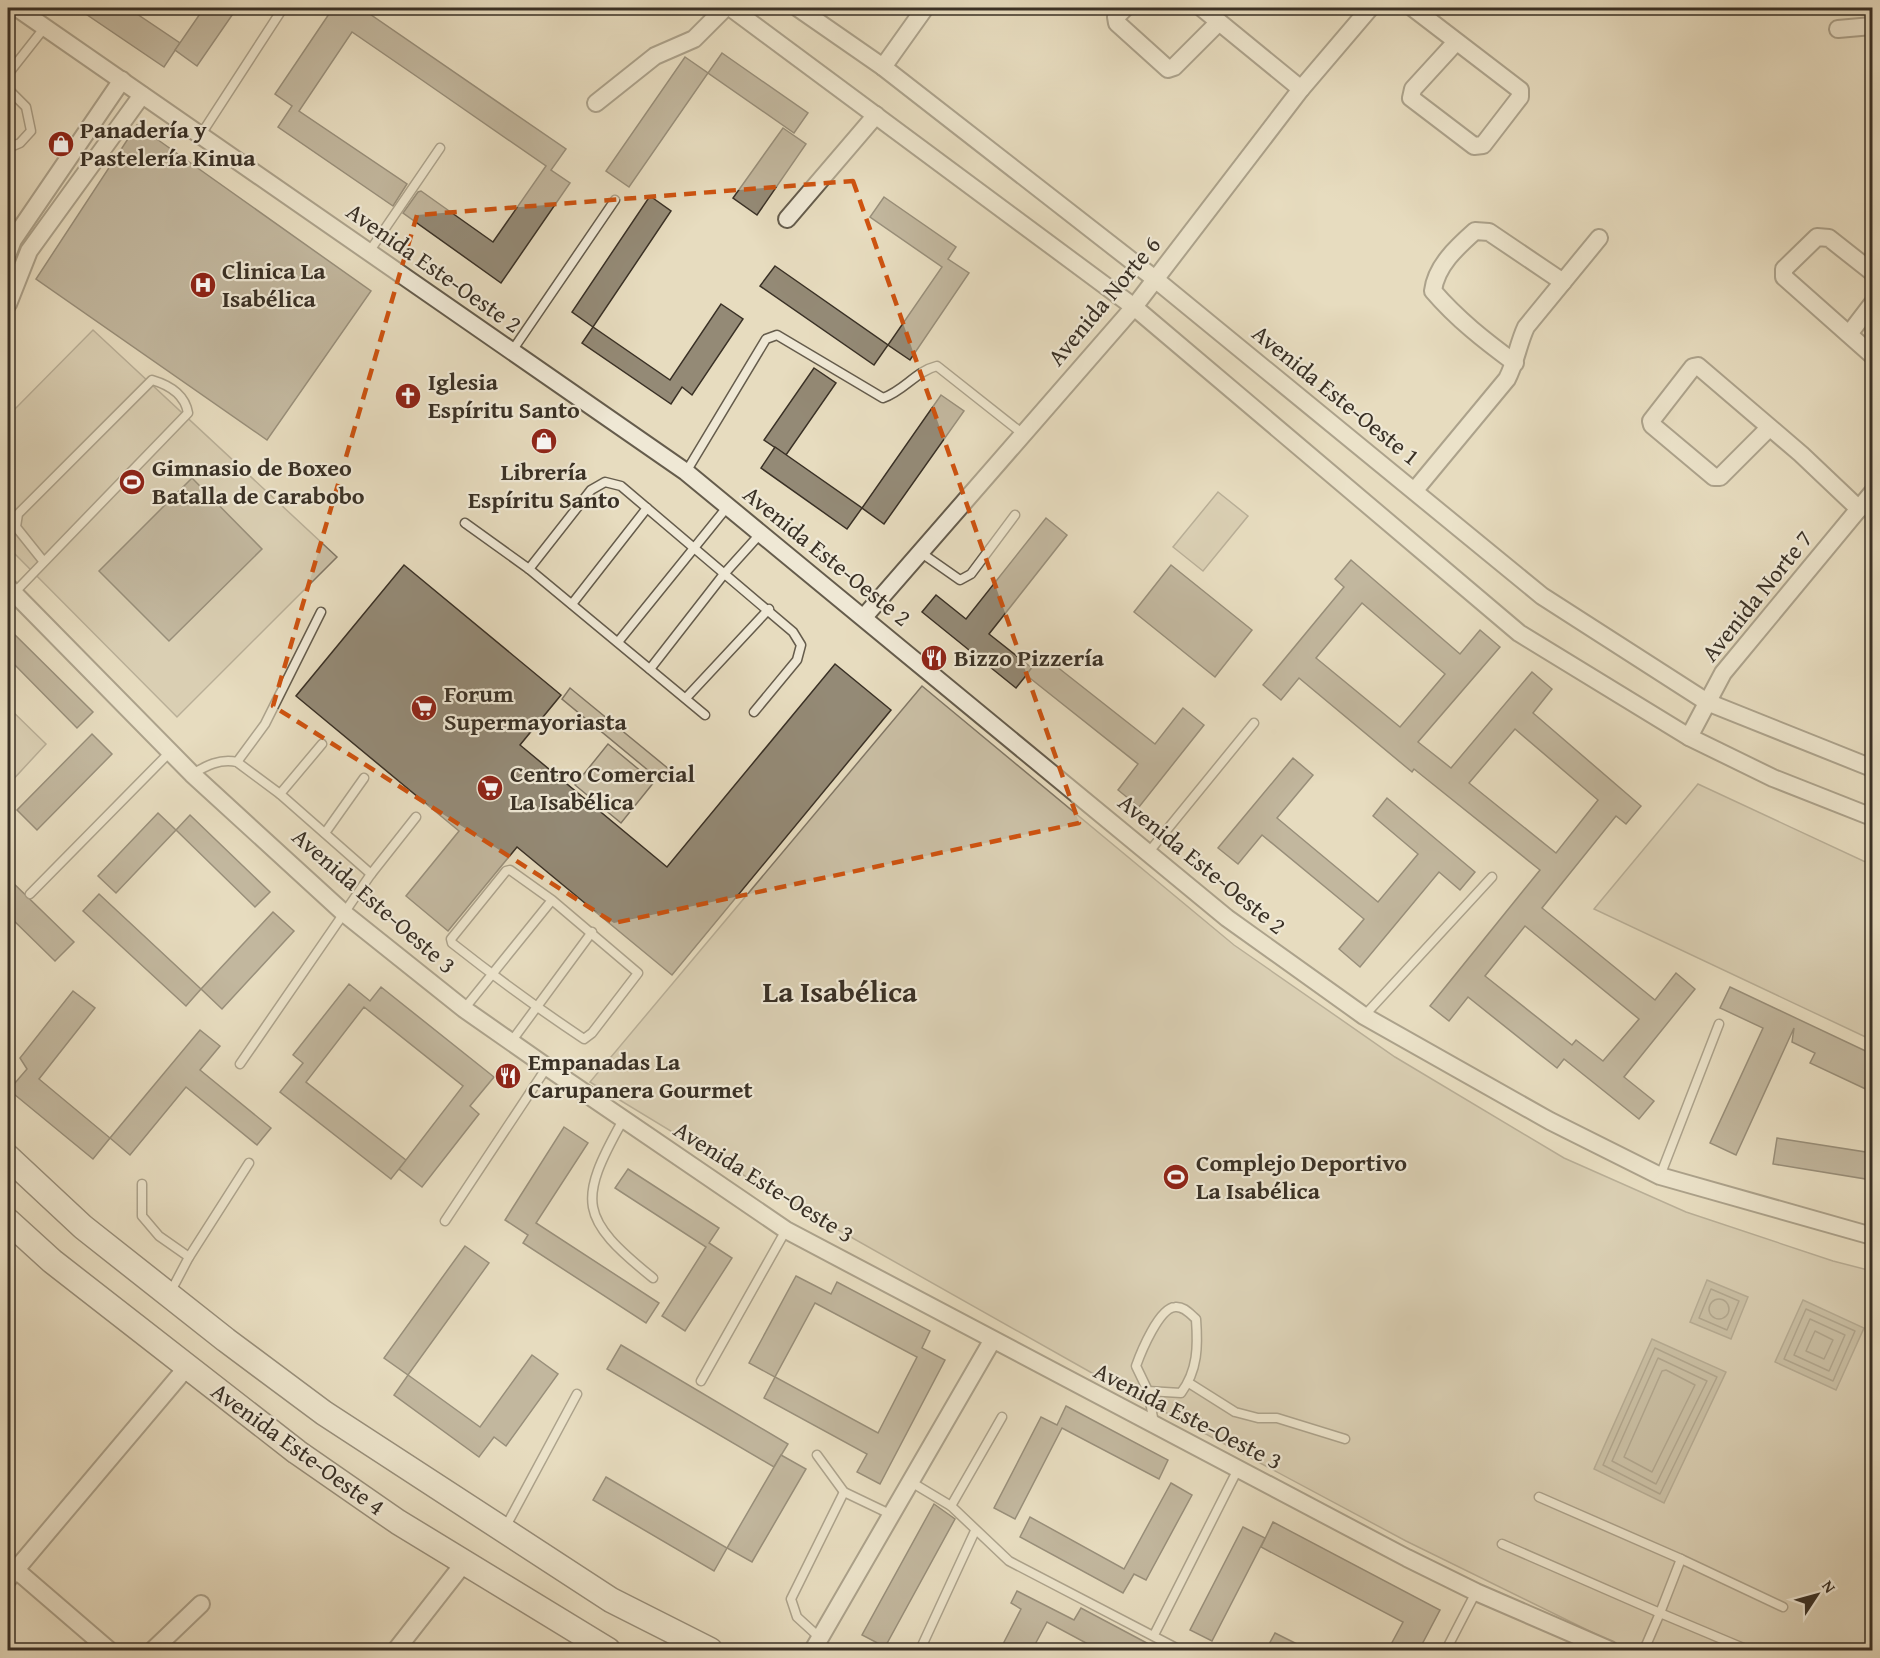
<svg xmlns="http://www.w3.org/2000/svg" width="1880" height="1658" font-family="'Gentium Book Plus',serif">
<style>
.green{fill:#cabfa5;stroke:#827866;stroke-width:1.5}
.water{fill:#aca28b;stroke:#7e7563;stroke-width:1.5}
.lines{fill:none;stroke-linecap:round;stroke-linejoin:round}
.shore{stroke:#736a58;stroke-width:1.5}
.building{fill:#948a76;stroke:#3a3126;stroke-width:1.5;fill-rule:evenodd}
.service-casing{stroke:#655c4c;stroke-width:11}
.minor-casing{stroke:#655c4c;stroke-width:20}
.secondary-casing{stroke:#3a3126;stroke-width:27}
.service{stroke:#efe8d5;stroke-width:8}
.minor{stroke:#efe8d5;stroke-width:16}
.secondary{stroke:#efe8d5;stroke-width:24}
.marked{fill:none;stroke:#ce5310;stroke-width:4.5;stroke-dasharray:12 8;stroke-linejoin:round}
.labels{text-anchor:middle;stroke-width:4.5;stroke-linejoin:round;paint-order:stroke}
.poi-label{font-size:24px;font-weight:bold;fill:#3a3126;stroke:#efe8d5;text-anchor:start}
.street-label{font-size:24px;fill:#3a3126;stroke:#efe8d5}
.district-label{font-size:30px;font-weight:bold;fill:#3a3126;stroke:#efe8d5}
</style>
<rect width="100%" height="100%" fill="#e7dcbf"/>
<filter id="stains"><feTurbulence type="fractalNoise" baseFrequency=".00333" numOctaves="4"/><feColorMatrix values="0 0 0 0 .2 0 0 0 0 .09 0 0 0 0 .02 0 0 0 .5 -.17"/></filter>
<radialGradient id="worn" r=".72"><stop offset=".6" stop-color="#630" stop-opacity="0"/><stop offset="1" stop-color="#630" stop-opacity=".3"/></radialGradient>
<!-- green -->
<g class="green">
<path d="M93,330l244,227 -160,160 -169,-170v-131z"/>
<path d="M1218,492l30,24 -45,55 -30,-24z"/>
<path d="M922,686l312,259 161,112 169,101 122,54 147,49 39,10v379h-244l-222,-109 -314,-168 -314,-177 -188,-114z"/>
<path d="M570,688l100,82 -9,11 -99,-82z"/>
<path d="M8,707l38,37 -38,41z"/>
<path d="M608,744l46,38 -33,41 -46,-38z"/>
<path d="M1698,784l174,81v175l-278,-131z"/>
</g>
<!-- water -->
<g class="water">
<path d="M1707,1280l41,17 -17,42 -41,-17z"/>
<path d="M1803,1300l61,28 -28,62 -61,-28z"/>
<path d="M1652,1339l74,33 -62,131 -70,-34z"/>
</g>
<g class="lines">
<!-- shore -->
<g class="shore">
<path d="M1711,1289l28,12 -12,29 -28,-12z"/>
<circle cx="1719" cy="1309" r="10"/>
<path d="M1806,1309l49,22 -22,50 -49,-22z"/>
<path d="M1810,1319l35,16 -16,36 -35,-16z"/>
<path d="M1815,1331l18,9 -9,19 -18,-8z"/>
<path d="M1655,1348l62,29 -57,117 -57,-29z"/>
<path d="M1658,1358l49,23 -51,103 -44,-23z"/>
<path d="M1666,1370l29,15 -43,87 -28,-15 38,-86z"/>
</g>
</g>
<!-- building -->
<g class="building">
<path d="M77,8h51l52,35 -16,24z"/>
<path d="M204,8h33l-40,58 -22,-16z"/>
<path d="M333,8h28l205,141 -15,21 19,13 -69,100 -98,-70 15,-21 3,-1 72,51 53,-76 -127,-88 -67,-46 -53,79 108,73 -14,22 -115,-79 14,-21 -17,-12z"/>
<path d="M722,53l86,60 -14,20 -86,-60z"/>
<path d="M685,57l23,16 -79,114 -23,-16z"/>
<path d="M137,125l234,166 -104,149 -231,-161z"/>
<path d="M783,128l23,16 -49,71 -24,-17z"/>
<path d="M650,196l21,15 -78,116 -21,-15z"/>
<path d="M884,197l72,50 -8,12 21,14 -59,87 -22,-15 54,-78 -72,-50z"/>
<path d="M775,266l113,79 -14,20 -114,-79z"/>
<path d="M721,304l22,15 -51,76 -10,-8 -11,17 -89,-61 11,-16 77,53z"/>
<path d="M814,368l22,15 -50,72 -22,-15z"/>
<path d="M941,395l23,16 -80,113 -22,-16z"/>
<path d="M775,447l87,61 -15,21 -86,-61z"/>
<path d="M192,478l70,71 -93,92 -70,-70z"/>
<path d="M1046,518l21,17 -78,99 43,34 -16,20 -94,-76 14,-17 30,24z"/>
<path d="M1351,560l109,94 20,-24 20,17 -82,95 33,26 81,-96 20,17 -19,24 108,93 -15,18 -10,-8 -74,92 113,92 21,-27 19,16 -71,88 30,24 -15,18 -75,-60 -7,9 -89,-71 -19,24 -19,-15 110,-136 -126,-101 -2,3 -113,-94 -18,22 -18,-15 81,-98 -9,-8zM1362,603l83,71 -45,53 -84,-69zM1515,729l83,71 -42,53 -87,-70zM1525,926l114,93 -36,42 -27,-21 -4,5 -87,-69z"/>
<path d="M404,565l157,130 -41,50 147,122 168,-203 56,46 -219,265 -155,-128 -69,84 -42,-35 53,-65 -163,-135z"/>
<path d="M1171,565l81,65 -37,47 -81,-65z"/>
<path d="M8,628l85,84 -16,16 -69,-70z"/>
<path d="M1042,655l113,89 28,-36 21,17 -65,82 -21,-17 20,-26 -112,-89z"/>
<path d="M92,734l20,20 -75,76 -20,-20z"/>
<path d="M1293,758l20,17 -36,43 101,84 40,-48 -45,-38 14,-18 88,74 -15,18 -21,-18 -79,95 -21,-18 25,-30 -102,-84 -24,29 -20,-16z"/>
<path d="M158,813l18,17 -60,63 -18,-17z"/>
<path d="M190,815l80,77 -15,15 -79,-77z"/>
<path d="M8,878l66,64 -19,19 -47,-46z"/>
<path d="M99,894l102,95 -15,17 -103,-95z"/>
<path d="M273,912l21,19 -72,78 -21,-20z"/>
<path d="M349,984l21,17 11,-14 113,90 -24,29 9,8 -57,73 -23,-18 7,-9 -15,19 -111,-87 23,-29 -10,-8zM364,1007l99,79 -57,74 -100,-78z"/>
<path d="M1730,987l142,67v38l-62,-29 5,-10 -23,-11 2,-14 -58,127 -26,-12 53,-115 -43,-20z"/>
<path d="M73,991l22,17 -56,71 71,59 -17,21 -84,-69 18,-21 -7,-11z"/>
<path d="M200,1030l20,16 -20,24 71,58 -14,17 -71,-58 -56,68 -20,-17z"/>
<path d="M564,1127l24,16 -52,80 123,80 -13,20 -123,-80 5,-8 -23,-15z"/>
<path d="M1777,1138l95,15v27l-99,-16z"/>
<path d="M628,1169l91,59 -10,15 23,15 -47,73 -23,-15 44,-69 -91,-59z"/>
<path d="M465,1246l24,17 -81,112 -24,-17z"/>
<path d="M796,1276l35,18 6,-12 93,49 -8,17 23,12 -65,124 -23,-12 10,-18 -103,-56 11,-21 -26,-14zM815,1303l102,54 -39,76 -103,-56z"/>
<path d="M621,1345l167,99 -14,23 -167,-98z"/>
<path d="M532,1355l26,19 -52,72 -12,-9 -15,20 -85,-62 14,-20 72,52z"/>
<path d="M1066,1406l102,54 -9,19 -97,-51 -47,91 -21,-11 47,-91 16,8z"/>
<path d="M781,1455l25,14 -54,93 -25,-14z"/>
<path d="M606,1477l121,71 -13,23 -121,-71z"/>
<path d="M1171,1483l21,12 -46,85 -12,-6 -11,19 -103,-56 10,-20 94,52z"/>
<path d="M934,1504l21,15 -70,128 -23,-12z"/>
<path d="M1273,1522l167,88 -21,40h-31l15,-28 -142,-75z"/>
<path d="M1243,1527l22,11 -53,103 -22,-11z"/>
<path d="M1017,1591l57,29 7,-12 79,42h-61l-52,-28 -15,28h-32l21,-41 -10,-6z"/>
<path d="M1275,1633l34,17h-43z"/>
</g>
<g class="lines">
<defs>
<g id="service">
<path d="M8,74l37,-47"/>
<path d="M8,89l18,18 5,24 -11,12 -12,5"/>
<path d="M200,136l83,-128"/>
<path d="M369,252l71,-104"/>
<path d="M512,351l103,-151"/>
<path d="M686,472l80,-133 11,-4 106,63c21,-7 33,-27 54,-32l86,68"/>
<path d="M465,523l64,46"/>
<path d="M920,552l40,28 11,-6 44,-59"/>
<path d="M14,593l174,-180c-3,-18 -19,-28 -36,-33l-134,134 -2,13 28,35"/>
<path d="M572,604l75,-96"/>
<path d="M618,642l110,-136"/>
<path d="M650,669l74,-95 37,-41"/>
<path d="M686,698l83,-89"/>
<path d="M705,715l-176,-146 62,-79 14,-8 16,4 172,146 8,13 -4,15 -43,52"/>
<path d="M237,762l28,-38 56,-112"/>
<path d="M192,774c14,-8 28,-16 45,-12l43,32 91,80"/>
<path d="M280,794l42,-50"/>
<path d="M325,833l39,-55"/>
<path d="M1148,853l106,-130"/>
<path d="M30,894l140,-142"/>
<path d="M464,1009l88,-109 86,73 -46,60 -8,6c-45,-30 -89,-62 -132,-96l-1,-4 55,-68 4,-1 42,30"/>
<path d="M1364,1016l128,-139"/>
<path d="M511,1042l81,-110"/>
<path d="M240,1064l131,-190 45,-57"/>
<path d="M623,1120c-46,82 -44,98 30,158"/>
<path d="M1660,1176l59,-152"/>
<path d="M142,1184v32l17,20 30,21"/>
<path d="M445,1221l102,-154"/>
<path d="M170,1293l19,-36 60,-94"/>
<path d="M701,1381l85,-151"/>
<path d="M1189,1383l46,29 23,6h19l68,21"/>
<path d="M1148,1391l33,2c17,-23 17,-47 15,-74 -6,-5 -12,-13 -21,-12 -16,1 -34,45 -39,59l12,25 6,32"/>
<path d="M817,1455l27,37 48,23"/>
<path d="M911,1482l40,24 51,-89"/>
<path d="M1539,1497l142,62"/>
<path d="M951,1506l58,55 171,89"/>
<path d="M505,1528l72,-134"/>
<path d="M1502,1544l158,69 21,-54 102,48"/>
<path d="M1154,1635l84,-166"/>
<path d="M820,1638l-23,-21 -6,-18 53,-107"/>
<path d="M920,1650l55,-119"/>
<path d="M1446,1650l30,-58"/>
<path d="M1644,1650l16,-37 88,37"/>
</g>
<g id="minor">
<path d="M17,8l669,464 541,446 137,98 186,105 110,55 212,60"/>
<path d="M731,8l403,299 385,326 170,104 84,41 99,39"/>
<path d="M798,8l85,59 272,212 387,317 165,106 165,66"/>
<path d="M1125,8l-9,9 1,6 51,46 6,-2 44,-44"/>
<path d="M1202,8l99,81"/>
<path d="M1413,8l107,82v7l-37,48 -9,1 -63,-48 2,-9 43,-47"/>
<path d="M1838,29l34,-3"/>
<path d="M883,67l42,-59"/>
<path d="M596,103l59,-47 39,-17 31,-31"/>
<path d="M787,219l89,-104"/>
<path d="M8,253l5,-13 109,-160"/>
<path d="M1872,272l-43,-34 -12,-1 -33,32v8l88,78"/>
<path d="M8,304l21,-53 113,-156"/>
<path d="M1849,334l23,-30"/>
<path d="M1515,363c-30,-22 -58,-44 -82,-72 3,-25 24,-44 42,-60l14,1 74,50"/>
<path d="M1768,429l-48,48h-6l-62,-52 -1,-4 42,-54 5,-1 103,88 58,55"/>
<path d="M1415,490l92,-111c9,-17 11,-35 19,-52l73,-89"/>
<path d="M8,587l184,187 153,140 119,95 83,58 239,163 621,328 69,34 134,58"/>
<path d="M864,617l270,-310 167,-218 69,-81"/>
<path d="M1689,737l34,-64 149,-180"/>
<path d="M8,1563l101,87"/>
<path d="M8,1579l179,-212"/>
<path d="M153,1650l48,-46"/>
<path d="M396,1650l68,-87"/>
<path d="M813,1650l179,-309"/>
</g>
<g id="secondary">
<path d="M8,1157l75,70 143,113 98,73 287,187 99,50"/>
<path d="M8,1221l44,40 245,191 101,70 210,128"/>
</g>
</defs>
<!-- service casing -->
<use href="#service" class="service-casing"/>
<!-- minor casing -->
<use href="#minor" class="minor-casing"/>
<!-- secondary casing -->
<use href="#secondary" class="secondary-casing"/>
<!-- service -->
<use href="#service" class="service"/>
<!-- minor -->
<use href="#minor" class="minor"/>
<!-- secondary -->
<use href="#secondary" class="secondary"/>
</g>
<!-- marked area -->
<path d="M0 0H1880V1658H0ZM853,181l226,642 -465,100 -341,-217 144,-491z" fill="#e7dcbf" fill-opacity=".55" fill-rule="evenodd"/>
<path class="marked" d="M853,181l226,642 -465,100 -341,-217 144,-491z"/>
<!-- icons -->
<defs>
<symbol id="shop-disc" viewBox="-11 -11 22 22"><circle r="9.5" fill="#8f2418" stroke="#efe8d5"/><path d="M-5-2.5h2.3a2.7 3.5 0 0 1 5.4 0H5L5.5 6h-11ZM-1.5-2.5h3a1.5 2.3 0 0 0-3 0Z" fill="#fff"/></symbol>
<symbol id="hospital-disc" viewBox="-11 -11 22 22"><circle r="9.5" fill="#8f2418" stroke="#efe8d5"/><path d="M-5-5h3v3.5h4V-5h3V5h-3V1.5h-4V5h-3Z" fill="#fff"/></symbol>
<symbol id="church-disc" viewBox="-11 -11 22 22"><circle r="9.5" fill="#8f2418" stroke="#efe8d5"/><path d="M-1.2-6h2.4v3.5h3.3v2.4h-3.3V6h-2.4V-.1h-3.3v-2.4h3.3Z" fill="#fff"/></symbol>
<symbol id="stadium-disc" viewBox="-11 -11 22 22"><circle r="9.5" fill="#8f2418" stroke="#efe8d5"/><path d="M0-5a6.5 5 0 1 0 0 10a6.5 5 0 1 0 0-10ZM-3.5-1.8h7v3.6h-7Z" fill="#fff"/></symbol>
<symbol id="restaurant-disc" viewBox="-11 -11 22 22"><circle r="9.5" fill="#8f2418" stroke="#efe8d5"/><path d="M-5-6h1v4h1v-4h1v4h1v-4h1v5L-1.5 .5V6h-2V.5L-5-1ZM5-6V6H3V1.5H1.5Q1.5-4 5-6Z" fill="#fff"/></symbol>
<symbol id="supermarket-disc" viewBox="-11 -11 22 22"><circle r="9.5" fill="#8f2418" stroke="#efe8d5"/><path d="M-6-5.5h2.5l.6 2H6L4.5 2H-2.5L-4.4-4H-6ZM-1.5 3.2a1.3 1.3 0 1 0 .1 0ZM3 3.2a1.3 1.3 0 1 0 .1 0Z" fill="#fff"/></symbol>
</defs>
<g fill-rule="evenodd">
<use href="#shop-disc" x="46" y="129" width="30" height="30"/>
<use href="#hospital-disc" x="188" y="270" width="30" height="30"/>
<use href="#church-disc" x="393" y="381" width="30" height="30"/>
<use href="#shop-disc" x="529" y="426" width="30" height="30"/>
<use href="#stadium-disc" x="117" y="467" width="30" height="30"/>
<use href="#restaurant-disc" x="919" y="643" width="30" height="30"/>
<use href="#supermarket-disc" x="409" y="693" width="30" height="30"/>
<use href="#supermarket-disc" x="475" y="773" width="30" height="30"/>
<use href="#restaurant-disc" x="493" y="1061" width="30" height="30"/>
<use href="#stadium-disc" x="1161" y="1162" width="30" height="30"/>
</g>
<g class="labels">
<!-- poi labels -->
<g class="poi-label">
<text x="80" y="138">Panadería y<tspan x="80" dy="28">Pastelería Kinua</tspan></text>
<text x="222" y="279">Clinica La<tspan x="222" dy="28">Isabélica</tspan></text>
<text x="428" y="390">Iglesia<tspan x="428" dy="28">Espíritu Santo</tspan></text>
<text x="152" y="476">Gimnasio de Boxeo<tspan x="152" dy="28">Batalla de Carabobo</tspan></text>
<text x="544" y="480" text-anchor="middle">Librería<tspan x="544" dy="28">Espíritu Santo</tspan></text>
<text x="954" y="666">Bizzo Pizzería</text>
<text x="444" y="702">Forum<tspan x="444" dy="28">Supermayoriasta</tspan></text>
<text x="510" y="782">Centro Comercial<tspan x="510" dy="28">La Isabélica</tspan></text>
<text x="528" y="1070">Empanadas La<tspan x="528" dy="28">Carupanera Gourmet</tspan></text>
<text x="1196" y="1171">Complejo Deportivo<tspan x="1196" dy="28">La Isabélica</tspan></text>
</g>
<!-- street labels -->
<g class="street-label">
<text transform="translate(434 268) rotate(35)" y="8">Avenida Este-Oeste 2</text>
<text transform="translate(1104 301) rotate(-50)" y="8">Avenida Norte 6</text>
<text transform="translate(1336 395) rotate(39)" y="8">Avenida Este-Oeste 1</text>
<text transform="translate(827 556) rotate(39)" y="8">Avenida Este-Oeste 2</text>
<text transform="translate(1757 596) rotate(-51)" y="8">Avenida Norte 7</text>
<text transform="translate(1202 864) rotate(39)" y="8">Avenida Este-Oeste 2</text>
<text transform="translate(374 901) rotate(41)" y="8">Avenida Este-Oeste 3</text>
<text transform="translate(764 1182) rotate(32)" y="8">Avenida Este-Oeste 3</text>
<text transform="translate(1188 1416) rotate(27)" y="8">Avenida Este-Oeste 3</text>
<text transform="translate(298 1449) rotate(36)" y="8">Avenida Este-Oeste 4</text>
</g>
<!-- district labels -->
<g class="district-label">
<text x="840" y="1002">La Isabélica</text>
</g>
</g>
<!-- margin -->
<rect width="1880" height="1658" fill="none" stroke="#e7dcbf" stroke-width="30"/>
<rect x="9" y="9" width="1862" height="1640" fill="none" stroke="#3a3126" stroke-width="3"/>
<rect x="15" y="15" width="1850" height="1628" fill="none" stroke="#3a3126" stroke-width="1.5"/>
<!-- north arrow -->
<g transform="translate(1817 1595) rotate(54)" stroke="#efe8d5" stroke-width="4.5" paint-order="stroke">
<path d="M0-4.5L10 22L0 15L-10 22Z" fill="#3a3126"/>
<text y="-9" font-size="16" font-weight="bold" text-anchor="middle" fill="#3a3126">N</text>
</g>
<rect width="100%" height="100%" filter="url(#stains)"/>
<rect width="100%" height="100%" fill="url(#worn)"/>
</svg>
